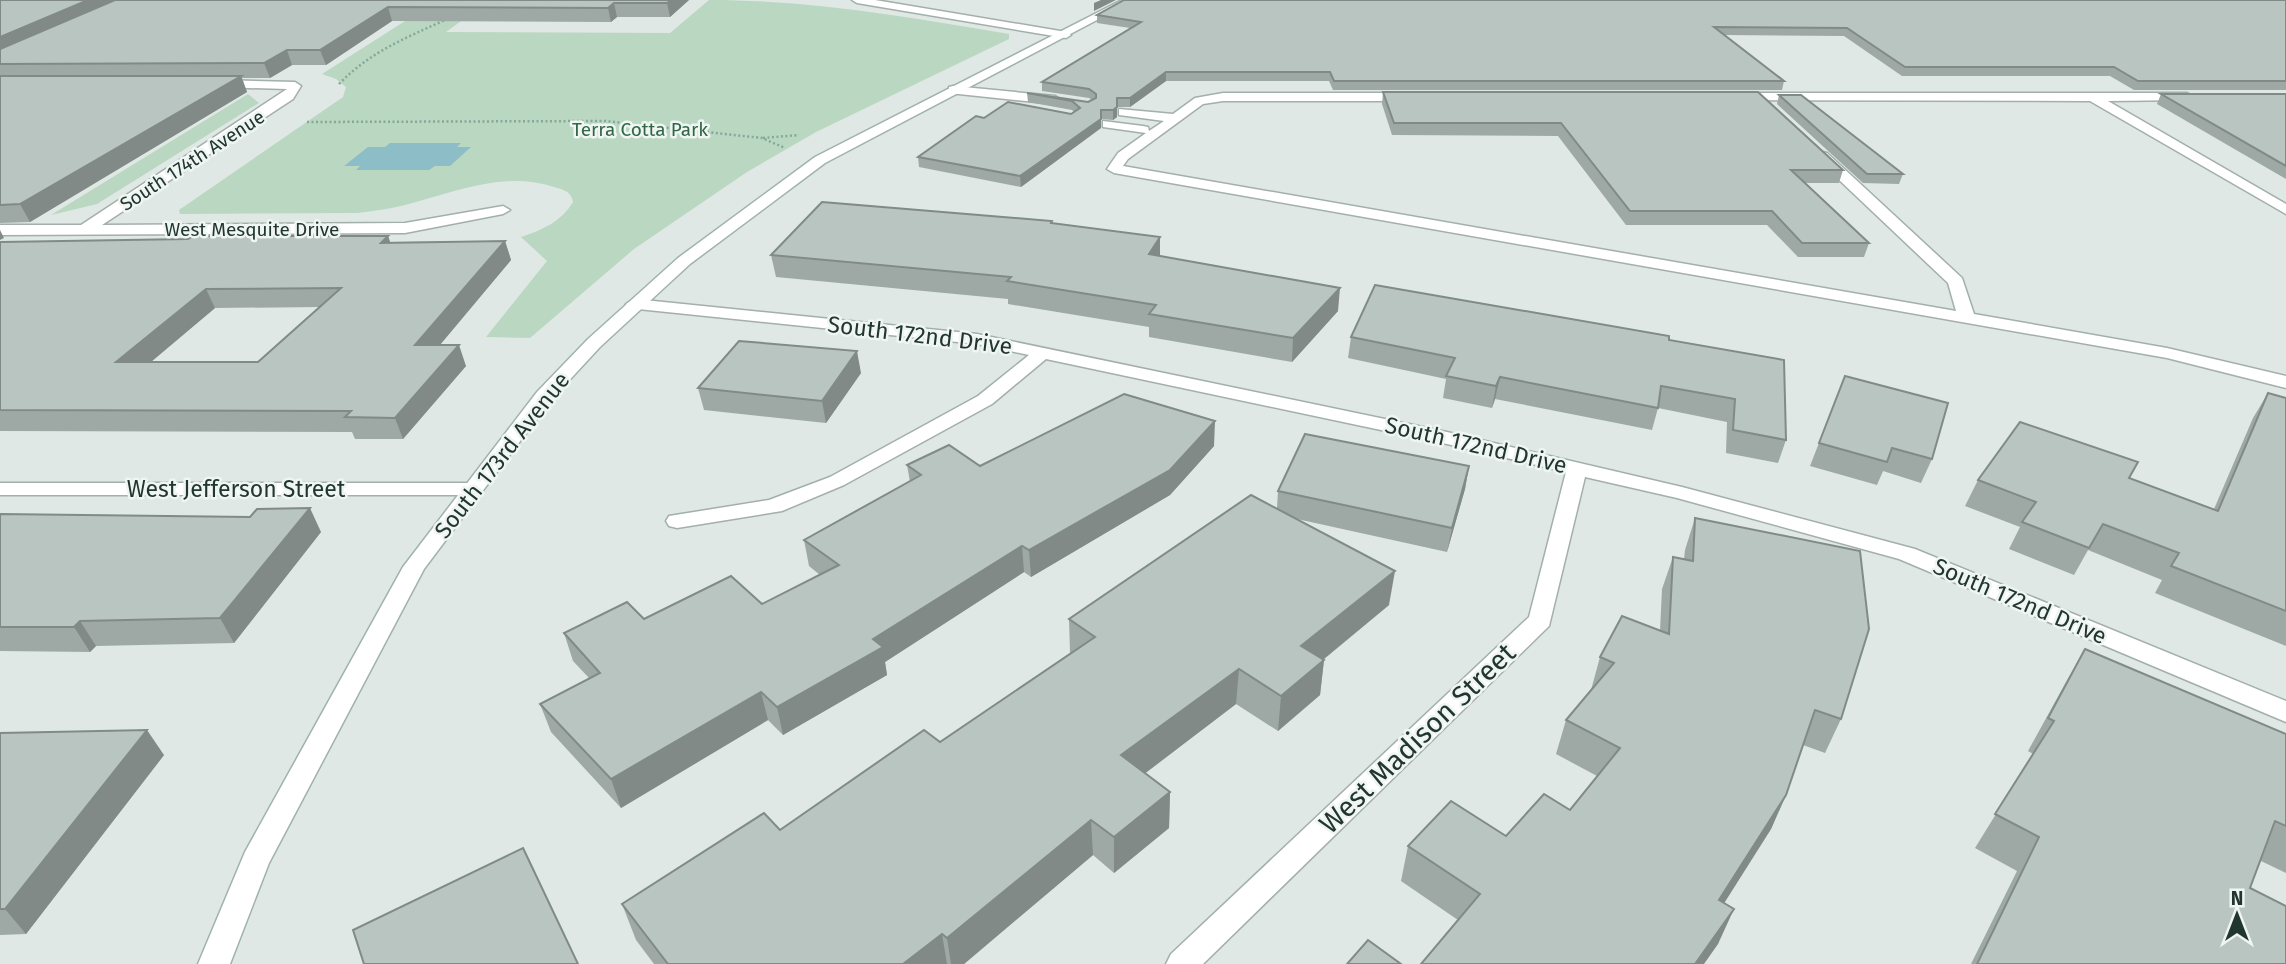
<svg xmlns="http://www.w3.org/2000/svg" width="2286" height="964" font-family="'Fira Sans',sans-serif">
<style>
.green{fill:#bad7c2}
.water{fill:#8dbec7}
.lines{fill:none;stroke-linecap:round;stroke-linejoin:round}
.lane-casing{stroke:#a3afaa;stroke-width:3}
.street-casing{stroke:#a3afaa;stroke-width:3}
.secondary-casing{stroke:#a0b2ab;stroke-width:3}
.path{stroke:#83a89c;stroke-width:2.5;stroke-dasharray:2 2.5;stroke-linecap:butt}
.lane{fill:#fff;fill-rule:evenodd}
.street{fill:#fff;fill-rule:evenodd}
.secondary{fill:#fff;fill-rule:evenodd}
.wall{fill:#9ea9a5;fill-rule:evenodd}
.shaded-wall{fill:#818a86}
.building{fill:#b8c5c0;stroke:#818a86;stroke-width:2;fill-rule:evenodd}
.labels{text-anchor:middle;stroke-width:5;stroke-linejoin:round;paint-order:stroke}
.far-park-label{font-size:19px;fill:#326746;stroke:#eff5f2}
.far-street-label{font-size:19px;fill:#223630;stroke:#eff5f2}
.street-label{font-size:23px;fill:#223630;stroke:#eff5f2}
.near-street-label{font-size:28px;fill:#223630;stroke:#eff5f2}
</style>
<rect width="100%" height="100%" fill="#dfe8e4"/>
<!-- green -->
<g class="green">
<path d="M438,0h52l-44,32 224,1 39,-33c102,0 200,17 300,34v5l-193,93 -69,40 -113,77 -104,89 -44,-1 61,-76 -26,-24c21,-7 40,-15 52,-35 -2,-11 -9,-12 -19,-15 -50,-17 -101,6 -149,18 -16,4 -31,6 -48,8l-177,1 -1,-4 164,-113 3,-10 -10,-8 -14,-5z"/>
<path d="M248,94l11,9 -162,101 -46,11z"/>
</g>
<!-- water -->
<path class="water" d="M390,143h71l-4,4h14l-21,19h-15l-6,4h-73l4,-4h-16l24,-19h17z"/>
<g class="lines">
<defs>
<g id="lane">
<path d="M953,86l102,10 6,4 -6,4 -106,-11v-6z"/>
<path d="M1223,93h187l6,4 -6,4h-187l-20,3 -75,55 -5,7 833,145 -8,-28 -131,-124 -2,-3 7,-4 5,1 135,125 12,36 193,34 119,28v12l-119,-30 -1053,-185 -7,-4 11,-16 28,-20 -43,-6v-6l40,5 5,1 1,4 15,-10 -45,-6v-6l54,5 22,-16z"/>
<path d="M1737,93h450l6,4 -2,3 -83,1 178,103v10l-196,-113 -357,-1v-6z"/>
</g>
<g id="street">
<path d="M852,0h23l191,32 5,3 -5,3 -209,-35z"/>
<path d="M218,80l77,2 6,4 -8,13 -191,126 303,-2 98,-17 7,4 -7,4 -98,19 -405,2v-10h81l206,-136 -73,-2v-6z"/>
<path d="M634,299l343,35 470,98 235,55 233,62 371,152v21l-387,-163 -222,-61 -92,-21 -36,149 -346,338h-37l5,-10 358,-337 37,-145 -119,-28 -401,-85 -54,45 -148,81 -62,26 -105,17 -8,-2 -3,-5 3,-5 100,-16 61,-23 148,-81 51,-41 -52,-11 -349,-36 -2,-4z"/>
<path d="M0,483h472l7,2 4,4 -4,4 -7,2h-472z"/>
</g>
<path id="secondary" d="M1122,0h13l-310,163 -135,101 -90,83 -49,53 -127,169 -155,294 -39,101h-32l47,-112 158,-285 134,-175 51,-53 90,-81 137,-101z"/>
</defs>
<!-- lane casing -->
<use href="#lane" class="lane-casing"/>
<!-- street casing -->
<use href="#street" class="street-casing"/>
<!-- secondary casing -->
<use href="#secondary" class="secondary-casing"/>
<!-- path -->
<g class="path">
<path d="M339,84c32,-33 67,-46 108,-65"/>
<path d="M307,122l298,-1 157,17 23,10"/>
<path d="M763,138l36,-3"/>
</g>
<!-- lane -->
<use href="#lane" class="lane"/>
<!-- street -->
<use href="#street" class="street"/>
<!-- secondary -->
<use href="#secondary" class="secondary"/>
</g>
<!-- wall -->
<g class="wall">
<path d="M0,0h689l-19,17h-53l-6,5 -219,-1 -66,44h-34l-22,13h-28l5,14 -217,130 -30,1z"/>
<path d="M2286,0v90h-152l-24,-14h-208l-58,-40 -119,-1 59,46 -2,9h-449l-4,-9h-163l-36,26h-13v10l-4,3 -12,-1v9l-80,59 -102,-20 -1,-10 66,-39 87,-4 3,-2 -2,-2 -44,-8 -1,-9 61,9 4,-2 -3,-2 -47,-7v-9l88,-54 -33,-5v-8z"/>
<path d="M1383,92l460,78 -4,13h-34l64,60 -5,14h-66l-31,-32h-141l-68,-89 -166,-1 -10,-31z"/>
<path d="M2161,94h125v85l-129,-75z"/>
<path d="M1779,95l124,79 -4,10 -36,-1 -86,-79z"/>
<path d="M1053,223l285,88 -46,51 -143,-25v-10l-141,-23v-5l-232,-22 -5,-22z"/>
<path d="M505,241l6,19 -71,85 26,21 -63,73h-48l-3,-7 -352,-1v-189h390zM319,307l-61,55h-107l64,-54z"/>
<path d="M1351,337l318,3 117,100 -8,23 -52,-10 1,-31 -69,-14 -6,22 -157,-31 -3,9 -49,-10 3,-19 -98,-21z"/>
<path d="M861,373l-35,50 -122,-13 -6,-22z"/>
<path d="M1845,376l87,83 -11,24 -38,-12 -6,14 -67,-19z"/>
<path d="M2268,393l18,5v248l-131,-53 7,-13 -74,-30 -14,25 -65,-26 11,-22 -55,-21 13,-26 151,-2 85,31 39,-91z"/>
<path d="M1214,446l-44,49 -139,82 -7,-5 -139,90 2,13 -104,60 -15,-15 -147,88 -70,-76 -11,-28 49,-26 -16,-17 -9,-28 80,-14 118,-15 58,-29 -11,-9 -5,-26 106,-58 -3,-17 73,1z"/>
<path d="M1469,466l-4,23 -18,63 -150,-33 92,86 -66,55h1l-4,35 -42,36 -42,-27 -91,69 25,19 -1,36 -55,45 -21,-18 -129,109h-310l-18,-24 -14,-36 158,-74 160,-88 130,-89 -1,-34 208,-111 1,-17z"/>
<path d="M0,514l321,18 -87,111 -138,3 -6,6 -90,-1z"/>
<path d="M1695,518l146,201 -16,34 -22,-8 -17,50 -15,34 -47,74 -6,41 -260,-24 -57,-39 7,-35 98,-10 64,-26 27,-34 -41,-22 10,-34 25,-30 9,-33 60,-26 2,-42 11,-32 11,2 1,-9z"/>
<path d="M2085,649l201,85v139l-25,-12 -11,27 36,76h-315l46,-93 -42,-23 58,-94 -5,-3 38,-69z"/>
<path d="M0,733l164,22 -138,179 -26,1z"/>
</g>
<!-- shaded-wall -->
<g class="shaded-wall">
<path d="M88,0h37l-125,55v-18z"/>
<path d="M671,0h18l-19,17 -3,-14z"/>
<path d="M1101,0h15l-22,11v-8z"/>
<path d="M614,3l3,14 -6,5 -3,-14z"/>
<path d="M388,7l4,14 -66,44 -6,-15z"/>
<path d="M287,50l5,15 -22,13 -6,-15z"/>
<path d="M1166,72v9l-36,26v-9z"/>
<path d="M241,76l6,16 -217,130 -10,-18z"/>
<path d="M1117,107v10l-4,3v-10z"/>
<path d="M1101,110v18l-80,59 -1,-11z"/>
<path d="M0,230l4,8 -4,2z"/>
<path d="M388,236l7,19 -14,-12z"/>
<path d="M1160,237v21l-11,-4z"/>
<path d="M505,241l6,19 -88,105 -8,-20z"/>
<path d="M1340,288l-2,23 -46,51 1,-24z"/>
<path d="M206,289l9,19 -88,74 -11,-20z"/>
<path d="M459,345l7,21 -63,73 -8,-21z"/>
<path d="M857,351l4,22 -35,50 -4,-22z"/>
<path d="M1500,377l-5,22 -3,9 4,-22z"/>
<path d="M1215,421l-1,25 -44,49 -139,82 -2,-27z"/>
<path d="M1469,466l-4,23 -18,63 5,-24z"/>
<path d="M310,508l11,24 -87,111 -14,-25z"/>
<path d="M1022,546l2,26 -139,90 2,13 -104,60 -6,-28 96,-68z"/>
<path d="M1395,571l-6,34 -92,76 4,-35z"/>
<path d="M80,621l16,25 -6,6 -16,-25z"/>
<path d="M1324,660l-4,35 -42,36 3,-35z"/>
<path d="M1239,669l-3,35 -114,87 -1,-36z"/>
<path d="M761,692l7,28 -147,88 -10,-29z"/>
<path d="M147,730l17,25 -138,179 -21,-25z"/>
<path d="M1170,792l-1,36 -55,45v-36z"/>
<path d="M1786,795l-15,34 -67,106 15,-35z"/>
<path d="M1091,820l2,35 -129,109h-13l-4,-26z"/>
<path d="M1734,909l-16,35 -14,20h-9z"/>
<path d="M942,934l5,30h-44z"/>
</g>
<!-- building -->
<g class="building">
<path d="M0,0h88l-88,37z"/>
<path d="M115,0h556l-4,3h-53l-6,5 -220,-1 -68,43h-33l-23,13 -264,1v-15z"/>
<path d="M1124,0h1162v81h-148l-24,-14h-209l-58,-39 -133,-1 70,54h-450l-4,-9h-164l-36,26h-13v9l-4,3h-12v9l-81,57 -102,-19 58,-41 8,2 24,-16 63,12 9,-6 -8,-7 -45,-8 61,9 8,-4v-4l-7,-5 -47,-7 99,-60 -44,-7z"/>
<path d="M0,76h241l-221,128 -20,1z"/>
<path d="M1383,92h375l85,78h-52l78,73h-67l-30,-32h-142l-69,-88h-167z"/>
<path d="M2161,94h125v72z"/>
<path d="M1779,95h22l102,79h-36z"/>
<path d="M822,202l230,19 -1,2 109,14 -11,17 191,34 -47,50 -144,-24 7,-9 -149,-24 4,-4 -240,-22z"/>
<path d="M193,236h195l-7,7 124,-2 -90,104h44l-64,73 -50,-1 6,-6 -351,-1v-168l188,-3zM341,288l-83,74h-142l90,-73z"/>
<path d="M1375,285l294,51v4l115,20 2,80 -53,-10 2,-31 -74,-13 -3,22 -158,-31 -4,9 -50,-10 9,-18 -104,-21z"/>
<path d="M739,341l118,10 -35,50 -124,-13z"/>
<path d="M1845,376l103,27 -16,56 -40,-11 -5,14 -68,-19z"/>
<path d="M2268,393l18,5v213l-115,-45 8,-13 -76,-29 -14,24 -67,-26 14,-20 -58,-22 42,-58 118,40 -9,16 89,33z"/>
<path d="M1124,394l91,27 -45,49 -141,80 -7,-4 -149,93 10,8 -106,60 -16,-15 -150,87 -71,-75 60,-31 -36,-40 63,-31 17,17 87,-43 31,28 77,-39 -35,-25 117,-65 -14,-10 42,-20 31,21z"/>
<path d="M1305,434l164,32 -17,62 -174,-37z"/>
<path d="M1251,495l144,76 -94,75 23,14 -43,36 -42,-27 -118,86 49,37 -56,45 -23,-17 -144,118 -5,-4 -39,30h-235l-46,-60 142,-91 16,17 144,-100 16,12 155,-105 -26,-18z"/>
<path d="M310,508l-90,110 -140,3 -6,6h-74v-113l250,3 7,-8z"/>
<path d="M1695,518l165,33 9,78 -28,90 -26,-9 -29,85 -67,105 15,9 -39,55h-274l59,-70 -72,-48 43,-45 55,35 38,-42 26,16 50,-62 -54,-28 48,-57 -14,-6 22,-41 47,18 4,-77 20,4z"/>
<path d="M2085,649l201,85v92l-11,-5 -25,67 36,18v58h-309l62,-127 -44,-23 59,-93 -6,-3z"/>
<path d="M147,730l-142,179h-5v-176z"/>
<path d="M523,848l55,116h-214l-11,-34z"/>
<path d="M1368,940l33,24h-54z"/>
</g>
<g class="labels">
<!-- far-park labels -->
<g class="far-park-label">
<text x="640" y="136">Terra Cotta Park</text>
</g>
<!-- far-street labels -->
<g class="far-street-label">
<text transform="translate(192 160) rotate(-33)" y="7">South 174th Avenue</text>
<text x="252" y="236">West Mesquite Drive</text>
</g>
<!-- street labels -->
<g class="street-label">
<text transform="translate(920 335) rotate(7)" y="8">South 172nd Drive</text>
<text transform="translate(1476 445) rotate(13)" y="8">South 172nd Drive</text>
<text transform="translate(502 455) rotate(-52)" y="8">South 173rd Avenue</text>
<text x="236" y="497">West Jefferson Street</text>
<text transform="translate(2020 601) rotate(23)" y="8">South 172nd Drive</text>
</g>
<!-- near-street labels -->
<g class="near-street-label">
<text transform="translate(1417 738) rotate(-44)" y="10">West Madison Street</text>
</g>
</g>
<!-- north arrow -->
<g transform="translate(2237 915)" stroke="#eff5f2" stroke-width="5" paint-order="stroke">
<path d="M0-5L12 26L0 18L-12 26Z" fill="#223630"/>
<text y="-10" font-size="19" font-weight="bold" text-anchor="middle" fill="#223630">N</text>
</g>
</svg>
